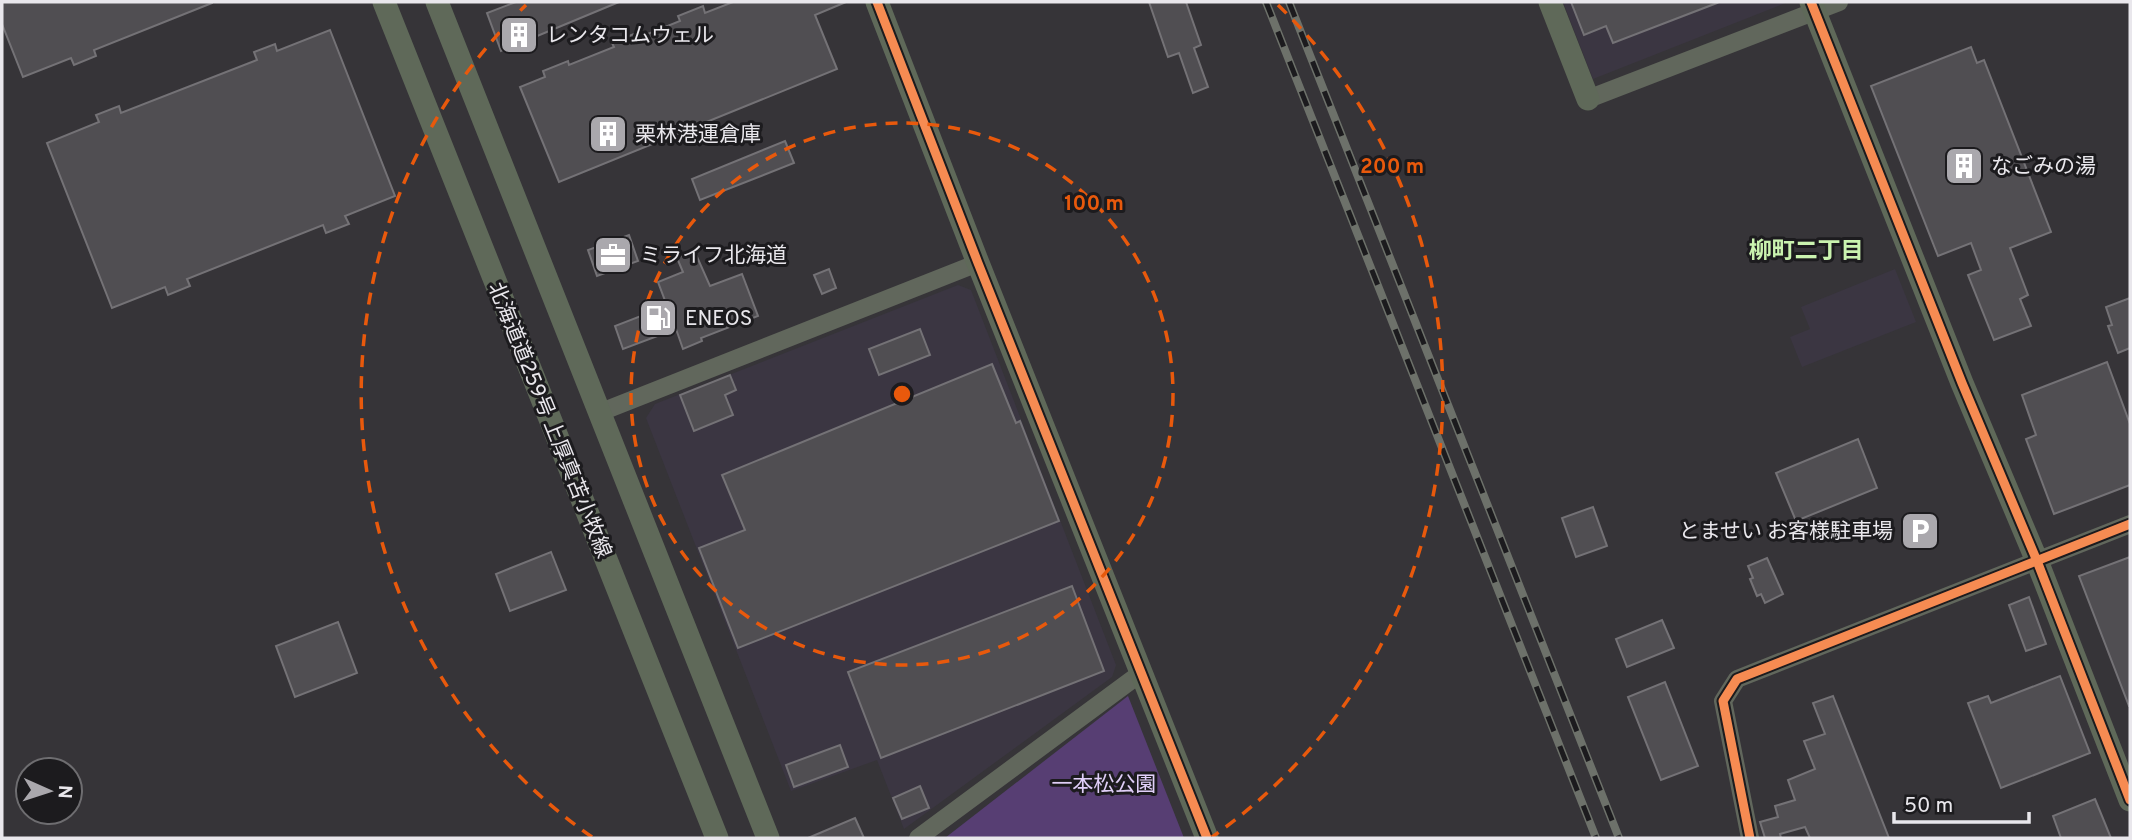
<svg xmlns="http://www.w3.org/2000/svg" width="2132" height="840" font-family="Overpass,'Noto Sans JP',sans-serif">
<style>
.built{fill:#3b3642}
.green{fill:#573e73}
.building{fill:#504e52;stroke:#747276;stroke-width:2}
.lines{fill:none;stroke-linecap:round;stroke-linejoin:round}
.street{stroke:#61675c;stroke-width:18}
.secondary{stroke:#5f6959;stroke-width:23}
.rail-casing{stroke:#6d716a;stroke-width:8}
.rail{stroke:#1c1b1e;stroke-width:5;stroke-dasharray:16;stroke-linecap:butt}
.cycleway-casing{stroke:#1c1b1e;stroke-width:13}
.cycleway{stroke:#f68b52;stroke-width:9}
.ring{fill:none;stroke:#e8590c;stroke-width:3.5;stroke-dasharray:12 9}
.labels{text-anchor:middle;stroke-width:6;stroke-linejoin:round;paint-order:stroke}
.poi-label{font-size:21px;fill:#e9e7ec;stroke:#1c1b1e;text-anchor:start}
.street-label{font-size:21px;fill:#e9e7ec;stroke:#1c1b1e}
.park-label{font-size:21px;fill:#e0cff8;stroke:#1c1b1e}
.neighbourhood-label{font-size:23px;font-weight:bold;fill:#caf3af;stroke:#1c1b1e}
.centre{fill:#e8590c;stroke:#1c1b1e;stroke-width:3.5}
.ring-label{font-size:21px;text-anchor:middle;font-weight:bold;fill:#e8590c;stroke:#1c1b1e;stroke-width:6;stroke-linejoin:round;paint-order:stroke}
</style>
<rect width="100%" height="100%" fill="#363438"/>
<!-- built -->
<g class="built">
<path d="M1563,2h225l-195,77z"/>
<path d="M1895,269l21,53 -114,45 -12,-30 20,-8 -9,-22z"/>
<path d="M958,285l13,5 145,375 -4,12 -208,152 -27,-69 -86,31 -145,-373 9,-14z"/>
</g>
<!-- green -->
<path class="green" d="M1128,696l56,142h-239z"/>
<!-- building -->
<g class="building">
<path d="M2,2h210v1l-118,47 2,6 -22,9 -3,-7 -48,19 -21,-53z"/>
<path d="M516,2h103l-118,49 -14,-38z"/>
<path d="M733,2h113l-31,13 22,54 -278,113 -39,-95 25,-10 -2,-6 25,-10 1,4 45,-18 -2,-4 24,-10 2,5 42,-17 -2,-5 25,-10 2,7z"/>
<path d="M1149,2h37l15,43 -7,3 14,39 -15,6 -14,-40 -11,4z"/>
<path d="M1571,2h145l1,1 -104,40 -7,-17 -22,9z"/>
<path d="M330,30l65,166 -50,20 4,8 -23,9 -3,-8 -136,54 3,7 -22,9 -3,-8 -53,21 -65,-165 52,-21 -3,-7 23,-9 2,7 136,-53 -3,-8 21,-8 2,7z"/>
<path d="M1971,47l6,16 7,-3 67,172 -41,16 18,47 -8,4 11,27 -37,14 -26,-65 13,-5 -10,-27 -33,13 -67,-170z"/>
<path d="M785,141l9,22 -94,37 -8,-21z"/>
<path d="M629,235l9,26 -41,15 -9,-26z"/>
<path d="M694,250l16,36 32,-12 16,42 -57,22 1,3 -19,8 -7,-20 -53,20 -8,-23 52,-20 -9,-24 25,-10 -6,-14z"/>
<path d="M829,269l7,19 -14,6 -8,-19z"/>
<path d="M2130,298v50l-12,5 -10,-27 4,-1 -6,-18z"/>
<path d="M920,329l10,26 -51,20 -10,-26z"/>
<path d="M2107,362l23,62v61l-76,29 -28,-75 10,-4 -14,-40z"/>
<path d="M992,364l24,59 4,-2 39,100 -321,127 -39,-100 46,-18 -23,-55z"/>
<path d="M730,375l6,15 -11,5 8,20 -39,16 -14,-36z"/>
<path d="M1858,439l19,49 -81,33 -20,-48z"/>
<path d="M1593,507l14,39 -31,11 -14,-39z"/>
<path d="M551,552l15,38 -56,21 -14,-37z"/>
<path d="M2130,557v149h-1l-50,-130z"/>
<path d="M1767,558l16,36 -18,9 -4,-9 -4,2 -7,-17 3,-1 -5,-12z"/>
<path d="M1072,586l32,85 -223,87 -33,-86z"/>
<path d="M2029,597l17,47 -20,7 -17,-46z"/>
<path d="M1662,620l12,28 -47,19 -11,-28z"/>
<path d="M338,622l19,51 -62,24 -19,-51z"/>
<path d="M2060,676l30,77 -89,35 -33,-85 20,-7 3,7z"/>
<path d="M1665,682l33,84 -37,14 -33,-83z"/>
<path d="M1833,696l56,142h-79l-5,-11 -25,7 1,4h-16l-5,-16 18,-5 -3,-11 20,-6 -7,-20 27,-11 -11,-28 21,-7 -12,-31z"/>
<path d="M840,745l8,22 -54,20 -8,-22z"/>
<path d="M920,786l9,22 -27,11 -9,-21z"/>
<path d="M2095,799l16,39h-50l-8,-22z"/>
<path d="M855,818l9,20h-56z"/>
</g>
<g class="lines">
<!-- street -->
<g class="street">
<path d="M1588,99l251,-97"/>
<path d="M601,412l377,-149"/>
<path d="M918,838l223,-165"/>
<path d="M1750,838l-27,-137 14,-22 393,-155"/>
</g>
<!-- secondary -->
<g class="secondary">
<path d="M384,2l333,836"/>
<path d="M437,2l331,836"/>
<path d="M877,2l101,261 229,575"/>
<path d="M1550,2l38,97"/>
<path d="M1811,2l151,381 75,178 93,239"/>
</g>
<defs>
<g id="rail">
<path d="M1266,2l330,836"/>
<path d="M1289,2l330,836"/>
</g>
</defs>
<!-- rail casing -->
<use href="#rail" class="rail-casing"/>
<!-- rail -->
<use href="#rail" class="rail"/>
<defs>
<g id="cycleway">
<path d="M877,2l101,261 229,575"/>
<path d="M1811,2l151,381 75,178 93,239"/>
<path d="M1750,838l-27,-137 14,-22 393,-155"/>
</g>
</defs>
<!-- cycleway casing -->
<use href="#cycleway" class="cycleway-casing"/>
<!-- cycleway -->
<use href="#cycleway" class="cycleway"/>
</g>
<!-- distance rings -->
<g class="ring">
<circle cx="902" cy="394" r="271"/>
<path d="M592 837A541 541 0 0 1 526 5M1278 5A541 541 0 0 1 1212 837"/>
</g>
<!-- icons -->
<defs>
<symbol id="building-square" viewBox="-11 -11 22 22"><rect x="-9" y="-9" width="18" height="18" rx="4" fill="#aaa8ad" stroke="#1c1b1e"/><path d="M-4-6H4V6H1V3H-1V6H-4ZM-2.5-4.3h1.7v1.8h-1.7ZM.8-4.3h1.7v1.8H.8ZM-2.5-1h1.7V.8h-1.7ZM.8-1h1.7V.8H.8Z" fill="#fff"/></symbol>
<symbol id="office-square" viewBox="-11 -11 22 22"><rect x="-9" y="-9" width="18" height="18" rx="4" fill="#aaa8ad" stroke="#1c1b1e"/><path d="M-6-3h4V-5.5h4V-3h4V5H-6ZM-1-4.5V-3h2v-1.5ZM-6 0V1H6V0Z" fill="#fff"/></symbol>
<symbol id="fuel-square" viewBox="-11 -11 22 22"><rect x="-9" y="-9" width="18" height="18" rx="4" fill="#aaa8ad" stroke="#1c1b1e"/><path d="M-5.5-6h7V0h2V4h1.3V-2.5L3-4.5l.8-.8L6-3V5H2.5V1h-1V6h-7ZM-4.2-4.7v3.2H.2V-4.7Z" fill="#fff"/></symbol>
<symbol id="parking-square" viewBox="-11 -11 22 22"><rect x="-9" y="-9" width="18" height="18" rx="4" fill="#aaa8ad" stroke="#1c1b1e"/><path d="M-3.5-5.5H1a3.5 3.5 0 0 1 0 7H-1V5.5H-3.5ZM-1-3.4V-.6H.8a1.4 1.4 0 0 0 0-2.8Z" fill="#fff"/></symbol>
</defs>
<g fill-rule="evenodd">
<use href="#building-square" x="497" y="13" width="44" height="44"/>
<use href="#building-square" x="586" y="112" width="44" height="44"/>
<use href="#building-square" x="1942" y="144" width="44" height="44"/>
<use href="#office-square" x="591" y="233" width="44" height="44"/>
<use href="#fuel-square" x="636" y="296" width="44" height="44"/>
<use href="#parking-square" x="1898" y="509" width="44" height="44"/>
</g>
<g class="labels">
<!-- poi labels -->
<g class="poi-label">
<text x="546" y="42">レンタコムウェル</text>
<text x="635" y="141">栗林港運倉庫</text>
<text x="1991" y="173">なごみの湯</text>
<text x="640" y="262">ミライフ北海道</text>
<text x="685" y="325">ENEOS</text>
<text x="1893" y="538" text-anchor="end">とませい お客様駐車場</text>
</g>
<!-- street labels -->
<g class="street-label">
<text transform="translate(550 420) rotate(68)" y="7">北海道道259号 上厚真苫小牧線</text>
</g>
<!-- park labels -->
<g class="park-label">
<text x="1104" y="791">一本松公園</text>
</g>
<!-- neighbourhood labels -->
<g class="neighbourhood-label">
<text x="1806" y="258">柳町二丁目</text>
</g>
</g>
<circle cx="902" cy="394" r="10" class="centre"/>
<g class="ring-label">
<text x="1392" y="173">200 m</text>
<text x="1094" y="210">100 m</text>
</g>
<!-- border -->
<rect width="2132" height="840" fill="none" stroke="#e9e7ec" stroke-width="7"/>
<!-- north arrow -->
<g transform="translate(49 791) rotate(93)"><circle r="33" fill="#1c1b1e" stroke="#6e6d70" stroke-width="2"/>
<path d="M0-5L12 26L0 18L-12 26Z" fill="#aaa8ad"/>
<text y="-10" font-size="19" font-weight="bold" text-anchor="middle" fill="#e9e7ec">N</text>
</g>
<!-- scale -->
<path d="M1894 812v10h135v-10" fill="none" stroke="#e9e7ec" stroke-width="3.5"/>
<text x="1904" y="812" font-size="21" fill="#e9e7ec" stroke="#1c1b1e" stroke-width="5" paint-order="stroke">50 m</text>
</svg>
